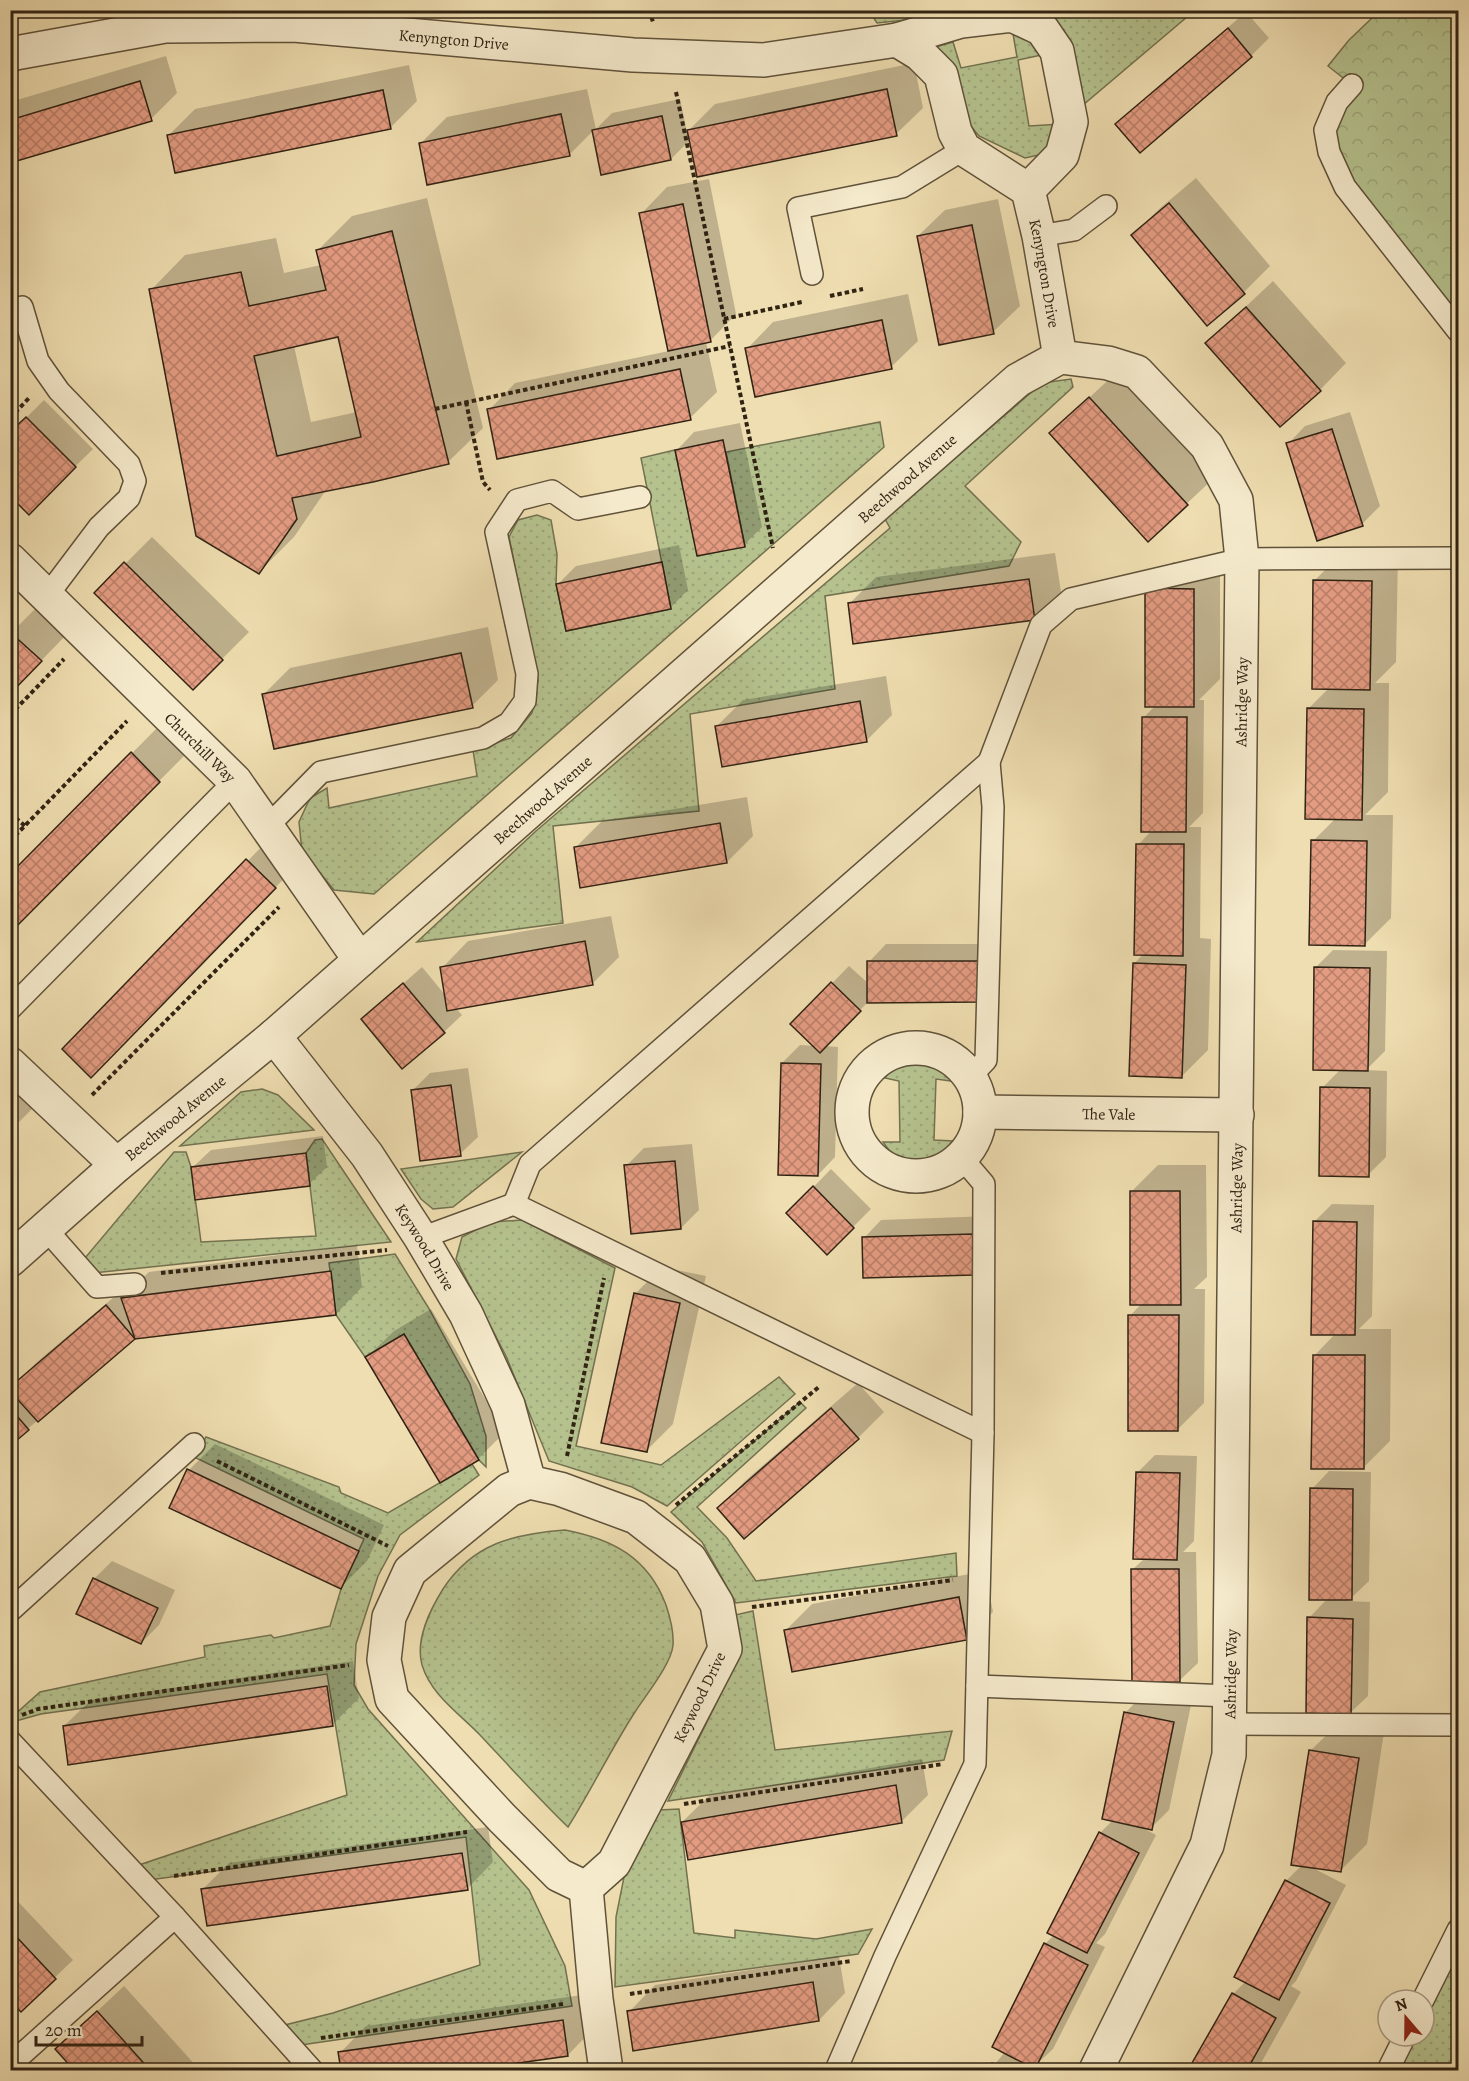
<svg xmlns="http://www.w3.org/2000/svg" width="1469" height="2081" font-family="Alegreya,serif">
<style>
.grass{fill:url(#grass-dots);stroke:#737250;stroke-width:1.5}
.forest{fill:url(#forest-crowns);stroke:#737250;stroke-width:1.5}
.shadow{fill:#0003;fill-rule:evenodd}
.building{fill:url(#building-cross-hatch);stroke:#312313;stroke-width:1.5;fill-rule:evenodd}
.lines{fill:none;stroke-linecap:round;stroke-linejoin:round}
.service-casing{stroke:#60523a;stroke-width:24}
.minor-casing{stroke:#60523a;stroke-width:36}
.path{stroke:#312313;stroke-width:4;stroke-dasharray:4.5 3;stroke-linecap:butt}
.service{stroke:#f5eacc;stroke-width:21}
.minor{stroke:#f5eacc;stroke-width:33}
.labels{text-anchor:middle;stroke-width:5;stroke-linejoin:round;paint-order:stroke}
.street-label{font-size:16px;fill:#312313;stroke:#f5eacc}
</style>
<defs>
<pattern id="grass-dots" width="8" height="8" patternUnits="userSpaceOnUse" patternTransform="scale(1.5)"><rect width="8" height="8" fill="#b5c28e"/><path d="M2 2h.1M6 6h.1" fill="none" stroke="#9ca67a" stroke-width="1.8" stroke-linecap="round"/></pattern>
<pattern id="forest-crowns" width="20" height="18" patternUnits="userSpaceOnUse" patternTransform="scale(1.5)"><rect width="20" height="18" fill="#b5c28e"/><path d="M2 6a3 3 0 1 1 6 0M12 15a3 3 0 1 1 6 0" fill="none" stroke="#9ca67a"/></pattern>
<pattern id="building-cross-hatch" width="8" height="8" patternUnits="userSpaceOnUse" patternTransform="scale(1.5)"><rect width="8" height="8" fill="#e39b81"/><path d="M0 0l8 8M0 8l8-8" fill="none" stroke="#b97e68"/></pattern>
</defs>
<rect width="100%" height="100%" fill="#efdeb1"/>
<filter id="stains"><feTurbulence type="fractalNoise" baseFrequency=".00333" numOctaves="4"/><feColorMatrix values="0 0 0 0 .2 0 0 0 0 .09 0 0 0 0 .02 0 0 0 .5 -.17"/></filter>
<radialGradient id="worn" r=".72"><stop offset=".6" stop-color="#630" stop-opacity="0"/><stop offset="1" stop-color="#630" stop-opacity=".3"/></radialGradient>
<!-- grass -->
<g class="grass">
<path d="M869,11h86l-20,6 -58,6z"/>
<path d="M1035,11h159l-117,99 -13,-80z"/>
<path d="M1012,28l15,6 19,20 -28,6 11,66 32,-2 -18,30 -18,4 -46,-22 -18,-22 -29,-66 21,-6 8,26 56,-11z"/>
<path d="M1071,379l2,8 -108,99 56,56 -12,24 -184,30 10,93 -145,25 9,97 -146,15 10,97 -146,19 119,-111 354,-303 -5,-9 157,-136z"/>
<path d="M880,422l4,25 -510,447 -40,-4 -32,-39 -3,-29 11,-24 17,-10 2,20 148,-32 -4,-26 38,-12 21,-25 6,-33 -29,-143 9,-17 19,-5 14,5 6,34 -1,30 10,47 105,-22 -30,-151 34,-8 23,106 47,-10 -19,-94z"/>
<path d="M915,1059c20,2 26,4 36,22l-15,-2 -2,61 19,1c-12,17 -38,27 -57,16 -5,-3 -9,-10 -13,-15h17l-1,-61 -14,-3c6,-15 15,-18 30,-19z"/>
<path d="M262,1089l16,6 36,35 -134,16 61,-54z"/>
<path d="M322,1139l69,103 -298,31 -8,-15 89,-106h12l5,15 10,75 115,-6 -10,-83 9,-13z"/>
<path d="M522,1152l-69,55 -20,2 -12,-10 -20,-30z"/>
<path d="M522,1220l93,48 -39,178 85,19 118,-88 16,17 -128,112 -35,-19 -83,-26 -43,-105 -50,-97 6,-22 29,-15z"/>
<path d="M395,1254l33,53 42,77 16,52v31l-7,-7 -75,-126 -39,23 -29,-42 -7,-52z"/>
<path d="M800,1402l6,6 -109,99 30,31 29,43 200,-28 1,23 -221,27 -34,-61 -31,-30z"/>
<path d="M206,1437l133,50 2,6 47,20 84,-49 7,11 -79,60 -22,41 -22,68 -2,41 14,24 161,181 36,76 7,40 -271,39 -20,-19 52,-13 147,-48 -14,-128 -317,43 -10,-15 208,-70 -20,-121 -286,40 -25,7 -5,-3 29,-26 165,-35 -1,-11 67,-11 3,3 56,-12 11,-37 23,-50 -170,-82z"/>
<path d="M565,1530c47,9 83,27 101,75 4,12 8,27 7,40 -1,18 -28,51 -38,67 -24,37 -43,77 -67,115 -31,-30 -59,-61 -88,-92 -20,-21 -49,-40 -58,-70 -7,-26 8,-55 21,-76 30,-46 71,-55 122,-59z"/>
<path d="M753,1611l22,139 177,-19 -8,29 -276,41 67,-136v-50z"/>
<path d="M679,1809l15,124 41,5v-8l81,9 56,-10 -14,25 -243,33 1,-70 9,-45 34,-62z"/>
<path d="M1458,1930v140h-70l17,-34h19v-36z"/>
</g>
<!-- forest -->
<path class="forest" d="M1372,11h86v320l-129,-179 23,-67 -24,-19 21,-26 23,-22z"/>
<!-- shadow -->
<g class="shadow">
<path d="M1246,12l23,26 -18,18 -134,68 18,-17z"/>
<path d="M166,56l11,37 -26,26 -141,43v-60z"/>
<path d="M914,63l9,45 -27,26 -205,5 -20,20 -77,-29 -25,25 -149,-11 27,-27 140,-28 9,40 16,-16 68,-14 7,33 28,-28z"/>
<path d="M409,65l8,36 -27,27 -221,7 26,-26z"/>
<path d="M1196,178l74,88 -26,26 -37,32 -74,-89 26,-26z"/>
<path d="M709,179l27,135 -26,27 -4,1 11,50 -27,26 -201,-8 26,-27 154,-32 -28,-137 26,-27z"/>
<path d="M427,198l56,230 -35,34 -122,28 -32,47 -35,35 -108,-282 34,-35 91,-17 8,35 37,-8 -3,-15 34,-34zM340,335l17,77 -46,10 -17,-76z"/>
<path d="M998,199l22,107 -27,26 -75,-96 27,-26z"/>
<path d="M1273,281l73,82 -26,27 -113,-47z"/>
<path d="M908,294l10,47 -27,26 -144,-18 26,-27z"/>
<path d="M1117,372l97,106 -66,62 -97,-107z"/>
<path d="M10,399l6,5 -6,5z"/>
<path d="M44,400l49,49 -64,63 -19,-78z"/>
<path d="M1350,412l30,94 -18,18 -74,-80 17,-18z"/>
<path d="M740,423l22,104 -18,18 -67,-95 17,-18z"/>
<path d="M152,537l97,95 -56,56 -97,-95z"/>
<path d="M679,545l9,45 -17,17 -113,-23 18,-18z"/>
<path d="M1055,553l6,39 -27,26 -185,-14 27,-27z"/>
<path d="M1341,554l57,1 -2,107 -21,21h14l-1,109 -23,23h28l-2,103 -26,26 -52,-103 23,-23 -28,-109 21,-21 -15,-107z"/>
<path d="M1173,562l47,1v116l-21,21h5l-1,113 -14,14h12l-1,111 11,1 -3,111 -26,26 -48,-112 10,-11 -6,-108 14,-15 -8,-113 12,-12 -9,-116z"/>
<path d="M38,606l29,28 -57,59v-59z"/>
<path d="M488,627l10,53 -26,26 -208,-12 26,-26z"/>
<path d="M886,676l6,39 -26,26 -150,-14 27,-27z"/>
<path d="M158,727l28,27 -176,177v-55z"/>
<path d="M747,797l6,39 -26,26 -152,-14 27,-27z"/>
<path d="M274,834l27,27 -183,189 -54,-1z"/>
<path d="M611,916l8,41 -27,27 -136,24 6,7 -18,17 -81,-13 59,-52 24,29 -4,-28 26,-27z"/>
<path d="M886,944h110v39l-128,19 -44,44 14,1 -3,110 -17,18 -36,-112 18,-18 15,1 -23,-22 57,-58 20,18v-22z"/>
<path d="M1333,950l54,1 -2,100 -19,19 21,1 -1,86 -18,18 -46,-87 19,-19 -26,-101z"/>
<path d="M468,1068l10,69 -18,17 -48,-63 18,-18z"/>
<path d="M10,1082l26,23 -26,26z"/>
<path d="M323,1136l4,31 -18,17 -116,-17 18,-17z"/>
<path d="M692,1144l7,66 -18,18 -55,-62 18,-18z"/>
<path d="M1158,1165h48l1,112 -13,12h11l-1,114 -27,27 -47,-114 12,-13 -11,-111z"/>
<path d="M831,1169l40,40 -44,44 -39,-40z"/>
<path d="M1332,1204l42,1 -2,111 -13,13h32l-1,112 -27,27 -49,-112 22,-23 -22,-111z"/>
<path d="M990,1216l1,40 -127,-18 17,-18z"/>
<path d="M357,1245l5,42 -26,27 -201,23 -125,107v-62l7,-5 2,3 18,-18 97,-82 3,3 12,-11z"/>
<path d="M662,1267l44,9 -33,148 -27,27 -10,-158z"/>
<path d="M431,1309l74,123 -27,27 -111,-102 27,-26z"/>
<path d="M858,1383l26,29 -26,26 -139,70 26,-27z"/>
<path d="M215,1444l169,81 -17,36 -26,26 -152,-117z"/>
<path d="M1155,1455l42,1 -3,85 -11,11h13l2,111 -18,17 -48,-110 13,-12 -8,-85z"/>
<path d="M1329,1471l42,1 -2,109 -21,20 22,1 -2,94 -18,17 -41,-95 19,-20 -16,-109z"/>
<path d="M112,1561l63,29 -16,35 -18,18 -47,-64z"/>
<path d="M985,1571l8,41 -27,26 -180,-8 26,-26z"/>
<path d="M353,1661l6,37 -27,27 -268,1 27,-26z"/>
<path d="M1143,1695l48,10 -22,105 -18,18 -10,-1 15,8 -51,99 -9,9 9,4 -52,102 -14,13 10,6 -2,2h-57l15,-18 40,-108 9,-9 46,-102 13,-13 12,-107z"/>
<path d="M1337,1725l47,7 -17,112 -27,27 -29,-4 35,18 -50,96 -5,5 10,6 -44,78h-67l43,-76 13,-13 40,-100 16,-16 8,-114z"/>
<path d="M922,1759l6,36 -27,27h-219l27,-26z"/>
<path d="M488,1827l5,35 -26,27h-264l26,-26z"/>
<path d="M10,1893l63,67 -52,50 -11,-11z"/>
<path d="M839,1956l6,37 -26,27 -190,-8 26,-27z"/>
<path d="M124,1986l74,82 -3,2h-119l-19,-21z"/>
<path d="M589,1994l5,34 -26,27 -110,15h-116l-2,-17 26,-27z"/>
</g>
<!-- building -->
<g class="building">
<path d="M1228,28l24,29 -112,96 -25,-29z"/>
<path d="M140,81l12,40 -142,42v-43z"/>
<path d="M887,89l10,47 -200,41 -10,-47z"/>
<path d="M383,90l8,39 -216,44 -8,-38z"/>
<path d="M561,114l9,42 -143,29 -8,-42z"/>
<path d="M662,116l9,44 -70,15 -9,-45z"/>
<path d="M1169,203l76,91 -38,32 -76,-91z"/>
<path d="M683,204l28,138 -43,9 -29,-138z"/>
<path d="M972,225l22,109 -55,11 -22,-109z"/>
<path d="M392,231l57,233 -76,18 -81,16 5,21 -38,55 -63,-38 -47,-247 92,-17 8,34 77,-16 -10,-40zM338,337l23,100 -84,19 -23,-100z"/>
<path d="M1246,307l75,84 -41,36 -75,-84z"/>
<path d="M882,320l10,49 -137,28 -10,-49z"/>
<path d="M680,369l11,51 -194,39 -10,-50z"/>
<path d="M1089,397l99,108 -40,37 -99,-109z"/>
<path d="M26,417l50,50 -47,48 -19,-19v-64z"/>
<path d="M1332,429l31,97 -46,15 -31,-98z"/>
<path d="M723,440l22,107 -48,9 -22,-106z"/>
<path d="M124,562l99,98 -30,30 -99,-97z"/>
<path d="M662,562l9,47 -105,22 -10,-47z"/>
<path d="M1029,579l6,41 -182,24 -5,-41z"/>
<path d="M1313,580l59,1 -2,109 -58,-1z"/>
<path d="M1145,588l49,1v118h-49z"/>
<path d="M10,632l32,29 -32,33z"/>
<path d="M461,653l12,55 -199,41 -12,-55z"/>
<path d="M860,701l7,41 -145,25 -7,-41z"/>
<path d="M1307,708l57,1 -2,111 -57,-1z"/>
<path d="M1142,717h45l-1,115h-45z"/>
<path d="M131,752l29,30 -150,151v-59z"/>
<path d="M720,823l7,40 -147,25 -6,-41z"/>
<path d="M1311,840l56,1 -2,105 -56,-1z"/>
<path d="M1136,844h48l-1,112 -49,-1z"/>
<path d="M246,859l30,29 -185,190 -29,-29z"/>
<path d="M585,941l8,44 -146,26 -7,-44z"/>
<path d="M867,961h112v41l-112,1z"/>
<path d="M1133,963l53,2 -4,113 -53,-2z"/>
<path d="M1314,967l56,1 -2,103 -55,-1z"/>
<path d="M831,982l30,29 -41,42 -30,-29z"/>
<path d="M403,983l42,50 -43,36 -41,-50z"/>
<path d="M781,1063l40,1 -3,112 -40,-1z"/>
<path d="M451,1085l10,71 -41,5 -9,-71z"/>
<path d="M1320,1087l50,1 -1,89 -50,-1z"/>
<path d="M306,1153l4,33 -115,14 -4,-33z"/>
<path d="M675,1161l6,68 -50,5 -7,-69z"/>
<path d="M813,1186l41,42 -27,27 -41,-42z"/>
<path d="M1130,1191h50l1,114h-51z"/>
<path d="M1313,1221l44,1 -2,113h-44z"/>
<path d="M973,1234l1,41 -111,3 -1,-41z"/>
<path d="M331,1271l5,44 -201,24 -14,-41z"/>
<path d="M634,1293l46,10 -33,149 -46,-9z"/>
<path d="M106,1305l29,34 -97,83 -28,-31v-4z"/>
<path d="M1128,1315h51l-1,116h-50z"/>
<path d="M404,1334l75,126 -39,23 -75,-126z"/>
<path d="M1313,1355h52l-1,114h-53z"/>
<path d="M10,1408l19,22 -19,16z"/>
<path d="M831,1408l28,31 -115,100 -27,-31z"/>
<path d="M187,1469l172,82 -18,38 -172,-81z"/>
<path d="M1136,1472l44,1 -3,87 -44,-1z"/>
<path d="M1310,1488l43,1 -1,111h-43z"/>
<path d="M1131,1569h48l1,113 -48,1z"/>
<path d="M93,1578l65,30 -17,36 -65,-30z"/>
<path d="M959,1597l8,43 -175,32 -8,-42z"/>
<path d="M1307,1617l46,2 -2,96 -45,-2z"/>
<path d="M327,1686l6,40 -265,39 -5,-39z"/>
<path d="M1124,1712l50,10 -22,108 -50,-11z"/>
<path d="M1309,1750l50,8 -18,114 -50,-7z"/>
<path d="M896,1785l6,38 -214,37 -7,-38z"/>
<path d="M1099,1832l40,21 -52,100 -40,-20z"/>
<path d="M462,1853l6,37 -261,36 -6,-37z"/>
<path d="M1285,1880l45,23 -51,97 -45,-23z"/>
<path d="M10,1930l46,49 -35,33 -11,-11z"/>
<path d="M1044,1943l44,22 -53,104 -43,-22z"/>
<path d="M813,1982l6,39 -186,30 -6,-40z"/>
<path d="M1232,1993l44,25 -29,52h-59z"/>
<path d="M97,2011l53,59h-76l-19,-21z"/>
<path d="M563,2020l5,36 -99,14h-128l-3,-18z"/>
<path d="M992,2063l14,7h-18z"/>
</g>
<g class="lines">
<defs>
<g id="service">
<path d="M1352,85l-15,17 -12,28 4,22 16,35 113,144"/>
<path d="M1039,236l35,-6 32,-24"/>
<path d="M812,274l-14,-66 104,-21 62,-38"/>
<path d="M22,307l16,54 21,30 70,73 6,17 -6,17 -30,29 -52,69"/>
<path d="M266,828l55,-56 162,-34 26,-15 16,-22 2,-27 -31,-142 21,-32 35,-9 26,18 62,-12"/>
<path d="M10,1009l225,-228"/>
<path d="M970,1077l16,-17 7,-253 -4,-45"/>
<path d="M514,1204l16,-40 459,-402 52,-137 30,-26 171,-40 216,-1"/>
<path d="M45,1228l52,59 38,-3"/>
<path d="M421,1238l93,-34 469,229"/>
<path d="M10,1611l184,-167"/>
<path d="M977,1686l253,10"/>
<path d="M1229,1724l229,1"/>
<path d="M10,1741l165,176 137,153"/>
<path d="M1423,2000l35,-70"/>
<path d="M10,2065l165,-148"/>
<path d="M836,2070l49,-114 90,-192 8,-331 1,-249 -23,-27"/>
<path d="M1388,2070l17,-34"/>
</g>
<g id="minor">
<path d="M897,40l64,-19 51,-6 30,14 15,22 14,71 -9,33 -34,35"/>
<path id="s1" d="M10,54l155,-28 129,-1 339,30 131,5 133,-20 23,14 21,21 14,57 9,17 64,41 11,46 21,121"/>
<path id="s2" d="M10,560l225,221 125,179"/>
<path id="s3" d="M274,1036l93,119 54,83 45,76 42,91 21,77 31,7 76,28 54,42 27,45 8,45 -111,214 -28,25"/>
<circle cx="916" cy="1112" r="64"/>
<path d="M10,1064l107,101"/>
<path id="s4" d="M980,1112l257,3"/>
<path id="s5" d="M10,1260l107,-95 157,-129 744,-656 42,-23 48,6 29,9 70,74 29,54 6,59 -13,1196 -22,90 -111,225"/>
<path d="M529,1482l-20,8 -99,81 -21,46 -5,43 8,39 110,119 57,57 27,13 10,111 10,71"/>
</g>
</defs>
<!-- service casing -->
<use href="#service" class="service-casing"/>
<!-- minor casing -->
<use href="#minor" class="minor-casing"/>
<!-- path -->
<g class="path">
<path d="M649,10l4,12"/>
<path d="M676,92l97,456"/>
<path d="M830,296l33,-7"/>
<path d="M724,319l78,-17"/>
<path d="M466,402l17,80 7,8"/>
<path d="M435,409l295,-63"/>
<path d="M10,418l20,-21"/>
<path d="M10,715l54,-56"/>
<path d="M10,813l15,13"/>
<path d="M10,841l117,-120"/>
<path d="M92,1095l187,-188"/>
<path d="M161,1273l226,-23"/>
<path d="M567,1456l37,-178"/>
<path d="M217,1461l171,85"/>
<path d="M676,1505l144,-119"/>
<path d="M752,1607l201,-27"/>
<path d="M22,1715l16,-6 311,-44"/>
<path d="M684,1804l259,-40"/>
<path d="M174,1876l293,-44"/>
<path d="M630,1994l221,-33"/>
<path d="M321,2038l242,-34"/>
</g>
<!-- service -->
<use href="#service" class="service"/>
<!-- minor -->
<use href="#minor" class="minor"/>
</g>
<g class="labels">
<!-- street labels -->
<g class="street-label">
<text dy="6" stroke="none"><textPath href="#s1" startOffset="447">Kenyngton Drive</textPath></text>
<text dy="6" stroke="none"><textPath href="#s1" startOffset="1188">Kenyngton Drive</textPath></text>
<text dy="6" stroke="none"><textPath href="#s5" startOffset="1190">Beechwood Avenue</textPath></text>
<text transform="translate(1241 702) rotate(-89)" y="6">Ashridge Way</text>
<text dy="6" stroke="none"><textPath href="#s2" startOffset="267">Churchill Way</textPath></text>
<text dy="6" stroke="none"><textPath href="#s5" startOffset="704">Beechwood Avenue</textPath></text>
<text dy="6" stroke="none"><textPath href="#s4" startOffset="129">The Vale</textPath></text>
<text dy="6" stroke="none"><textPath href="#s5" startOffset="218">Beechwood Avenue</textPath></text>
<text transform="translate(1236 1188) rotate(-89)" y="6">Ashridge Way</text>
<text dy="6" stroke="none"><textPath href="#s3" startOffset="260">Keywood Drive</textPath></text>
<text transform="translate(1230 1674) rotate(-89)" y="6">Ashridge Way</text>
<text transform="translate(699 1697) rotate(-64)" y="6">Keywood Drive</text>
</g>
</g>
<!-- margin -->
<rect width="1469" height="2081" fill="none" stroke="#efdeb1" stroke-width="36"/>
<rect x="12" y="12" width="1445" height="2057" fill="none" stroke="#312313" stroke-width="3"/>
<rect x="18" y="18" width="1433" height="2045" fill="none" stroke="#312313" stroke-width="1.5"/>
<!-- north arrow -->
<g transform="translate(1406 2018) rotate(340)"><circle r="28" fill="#f5eacc" stroke="#a79a82" stroke-width="1.5"/>
<path d="M0-4.5L10 22L0 15L-10 22Z" fill="#8f2418"/>
<text y="-9" font-size="16" font-weight="bold" text-anchor="middle" fill="#312313">N</text>
</g>
<!-- scale -->
<path d="M36 2036v9h106v-9" fill="none" stroke="#312313" stroke-width="3"/>
<text x="45" y="2036" font-size="18" fill="#312313" stroke="#f5eacc" stroke-width="4.5" paint-order="stroke">20 m</text>
<rect width="100%" height="100%" filter="url(#stains)"/>
<rect width="100%" height="100%" fill="url(#worn)"/>
</svg>
